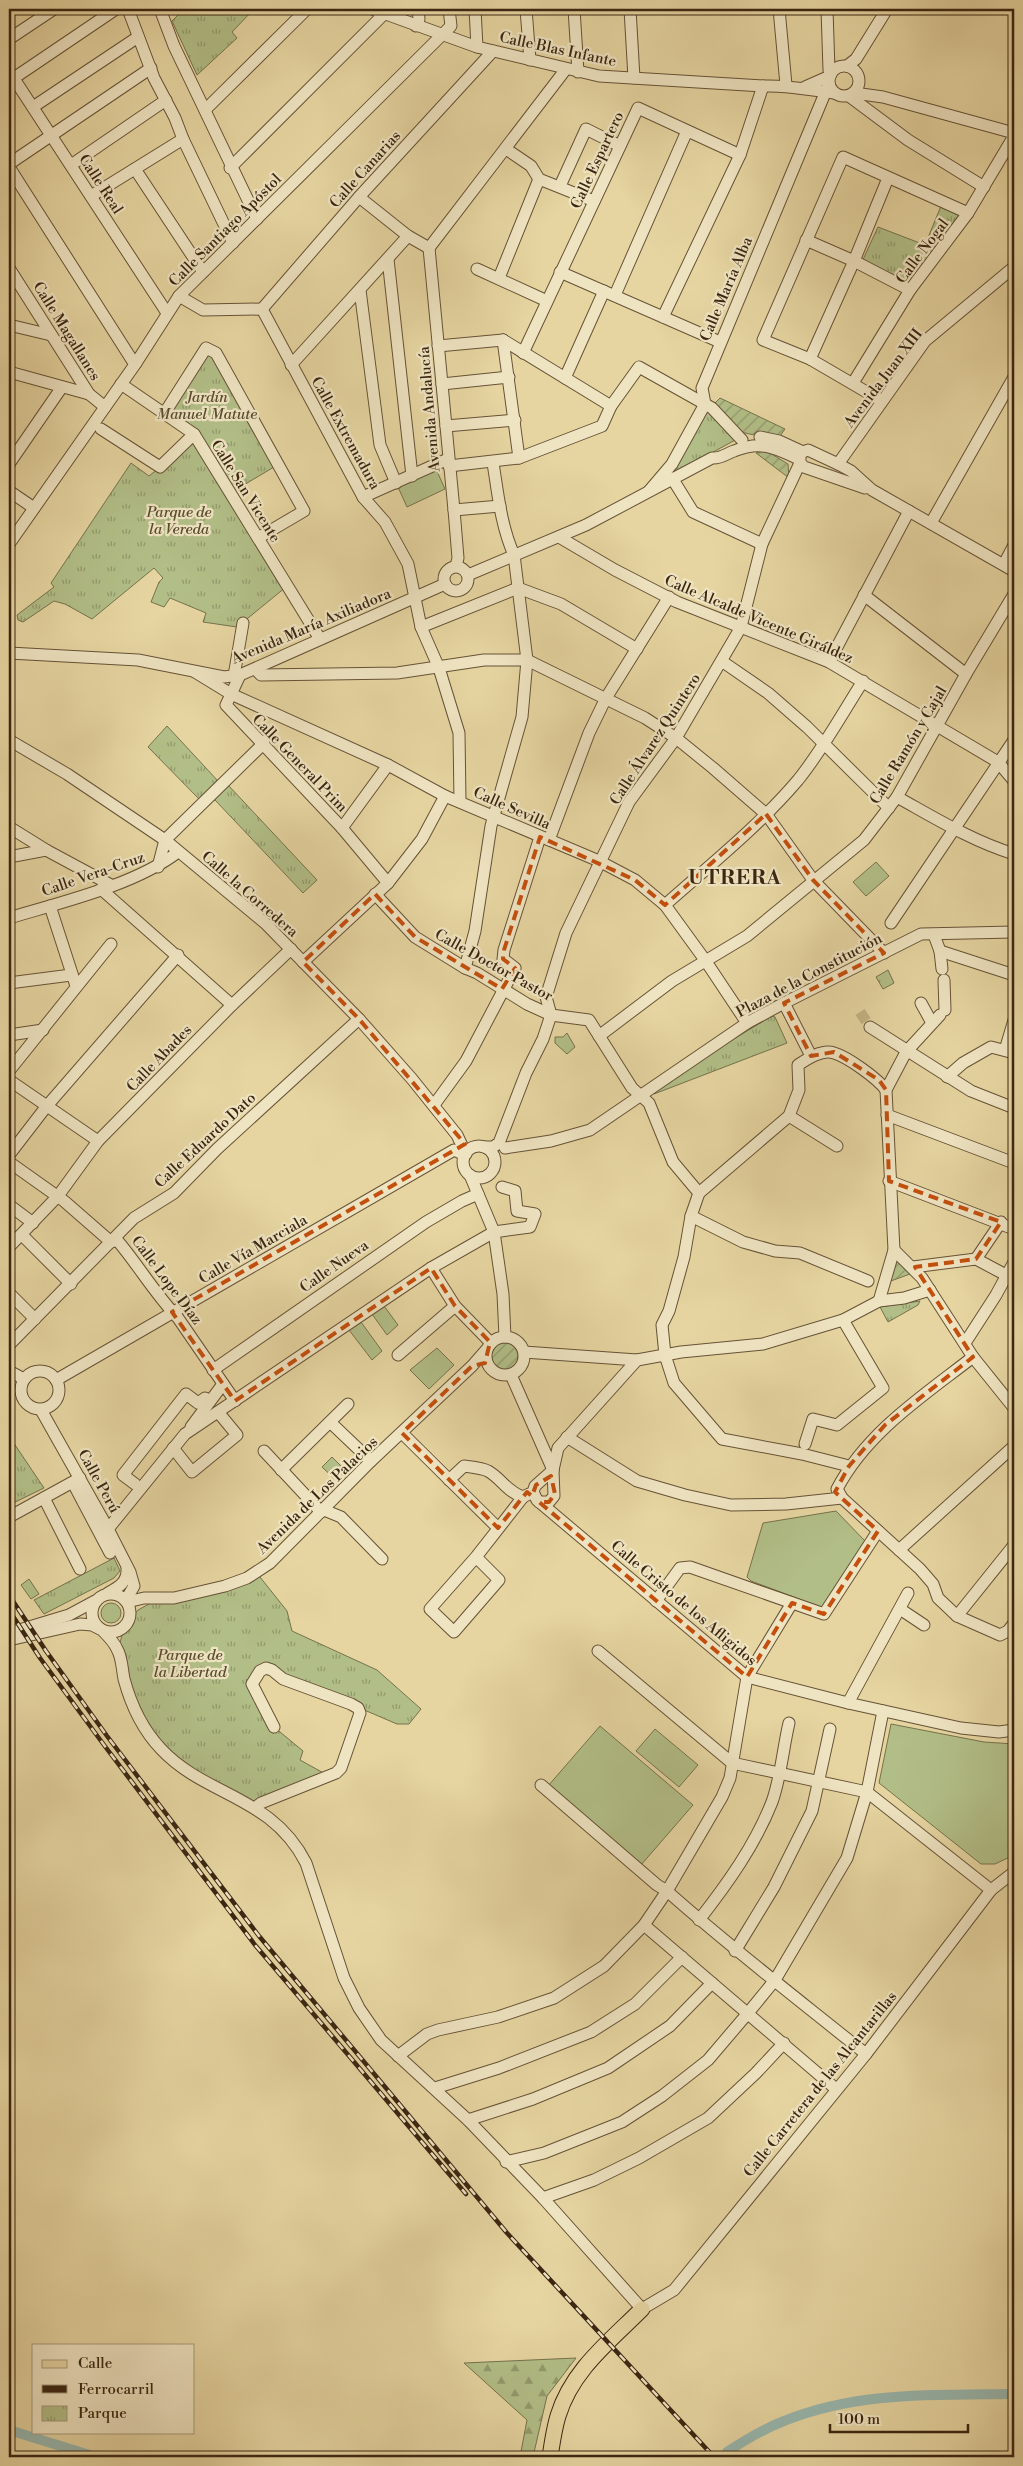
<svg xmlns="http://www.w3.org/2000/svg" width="1023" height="2466" font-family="'Libre Bodoni',serif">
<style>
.grass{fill:#b2be87;stroke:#76724c}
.forest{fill:url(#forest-firs);stroke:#76724c}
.park{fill:url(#park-tufts);stroke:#76724c}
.garden{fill:url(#garden-furrows);stroke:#76724c}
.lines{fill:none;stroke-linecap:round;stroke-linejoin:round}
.canal{stroke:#98b7ae;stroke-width:10}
.minor-tunnel{stroke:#c4b284;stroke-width:11;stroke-dasharray:11 5.5;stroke-linecap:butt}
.minor-casing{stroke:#665236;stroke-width:13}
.major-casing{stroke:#3b2612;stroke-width:17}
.minor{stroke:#efe4c2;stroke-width:11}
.major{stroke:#e6d5a1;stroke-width:15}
.rail-casing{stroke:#3b2612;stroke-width:4.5}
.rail{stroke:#efe4c2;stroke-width:2.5;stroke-dasharray:8;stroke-linecap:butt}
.marked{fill:none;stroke:#c54f0d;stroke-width:4;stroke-dasharray:10 6;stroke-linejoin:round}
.labels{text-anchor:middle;stroke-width:4.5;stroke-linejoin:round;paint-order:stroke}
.street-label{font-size:15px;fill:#3b2612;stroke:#efe4c2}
.park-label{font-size:15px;font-style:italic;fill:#594c2f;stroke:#efe4c2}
.district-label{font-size:20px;font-weight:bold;letter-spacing:1px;fill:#3b2612;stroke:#efe4c2}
</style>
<defs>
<pattern id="forest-firs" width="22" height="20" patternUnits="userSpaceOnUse" patternTransform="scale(1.25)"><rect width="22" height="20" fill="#b2be87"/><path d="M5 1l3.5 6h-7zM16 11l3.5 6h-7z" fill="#929a6d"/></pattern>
<pattern id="park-tufts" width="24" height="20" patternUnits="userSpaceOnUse" patternTransform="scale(1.25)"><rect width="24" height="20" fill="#b2be87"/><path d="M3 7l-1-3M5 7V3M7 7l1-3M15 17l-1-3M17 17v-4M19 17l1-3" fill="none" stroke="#929a6d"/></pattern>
<pattern id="garden-furrows" width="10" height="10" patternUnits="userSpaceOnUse" patternTransform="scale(1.25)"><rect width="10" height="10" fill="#b2be87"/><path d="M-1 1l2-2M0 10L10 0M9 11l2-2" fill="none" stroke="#929a6d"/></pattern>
</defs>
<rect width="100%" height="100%" fill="#e6d5a1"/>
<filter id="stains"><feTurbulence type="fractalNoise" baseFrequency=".004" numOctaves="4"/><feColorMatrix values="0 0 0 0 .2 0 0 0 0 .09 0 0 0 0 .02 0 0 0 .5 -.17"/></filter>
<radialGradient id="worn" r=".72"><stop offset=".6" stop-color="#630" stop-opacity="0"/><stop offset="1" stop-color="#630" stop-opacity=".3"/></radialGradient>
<!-- grass -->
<g class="grass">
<path d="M436,469l9,20 -38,18 -9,-20z"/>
<path d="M876,862l13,14 -23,20 -13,-14z"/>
<path d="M567,1033l8,14 -8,7 -12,-11v-6h8z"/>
<path d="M384,1306l14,19 -11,10 -15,-21z"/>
<path d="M361,1322l21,29 -10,9 -23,-30z"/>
<path d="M437,1348l17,17 -25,24 -19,-19z"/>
<path d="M332,1457l15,15 -10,9 -15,-14z"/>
<path d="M836,1511l30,31 -43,66 -72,-27 -4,-4 16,-54z"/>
<circle cx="111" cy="1613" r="10"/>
<path d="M891,1724l93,18 30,2v111l-19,9h-14l-102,-81z"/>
<path d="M600,1726l93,79 -52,60 -93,-79z"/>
<path d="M655,1729l43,36 -19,22 -43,-36z"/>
</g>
<!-- forest -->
<path class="forest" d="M576,2358l-29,38 -14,61h-13l7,-37 -63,-57z"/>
<!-- park -->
<g class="park">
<path d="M184,9h70l-22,23 5,6 -40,37 -25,-54z"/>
<path d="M941,206l24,7 -56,76 -49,-23 18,-39 47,18z"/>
<path d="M207,349l8,6 59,112 -42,25 -37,-59 -29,-20z"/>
<path d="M705,407l32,32 -73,40z"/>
<path d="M192,442l94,145 -49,40 -34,-5 3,-9 -36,-15 -6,9 -13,-5 8,-20 4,-4 -9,-10 -62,51 -27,-15 -11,-3 -31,21 -5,-2 -1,-5 37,-28 -3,-4 80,-120 18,13z"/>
<path d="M167,726l51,55 10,4 89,95 -14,13 -88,-93 -16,-1 -51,-52z"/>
<path d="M888,970l6,13 -11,6 -7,-12z"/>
<path d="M772,1016l3,1 12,26 -133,51 -2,-6z"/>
<path d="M920,1301l-2,4 -30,17 -8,-15z"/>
<path d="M9,1436l35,52 -35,17z"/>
<path d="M114,1558l6,13 -6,7 -70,36 -10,-14z"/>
<path d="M256,1572l31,39 5,20 85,39 44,39 -12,15h-12l-131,-56 -10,9 18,50 29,24 -3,9 29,16 -73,31 -77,-42 -35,-37 -26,-78 6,-22 14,-18 20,-11z"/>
<path d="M29,1579l10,15 -8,5 -10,-14z"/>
</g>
<!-- garden -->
<g class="garden">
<path d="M720,398l65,31 -5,7c-40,-1 -40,-1 -69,-29z"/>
<path d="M765,450l23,14 1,14 -33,-25z"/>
<path d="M900,1261l10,13 -22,8 4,-19z"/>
<circle cx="504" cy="1356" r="14"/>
</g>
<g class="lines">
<!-- canal -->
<g class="canal">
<path d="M9,2430l87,27"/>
<path d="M727,2452c18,-12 36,-23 57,-31 73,-30 153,-26 230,-27"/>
</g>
<!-- minor-tunnel -->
<path class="minor-tunnel" d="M860,1012l10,15"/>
<defs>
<g id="minor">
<path d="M128,9l26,69 21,40 8,21 50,104"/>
<path d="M160,9l14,37 83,173"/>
<path d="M372,9l105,38 122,29 164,10c25,-1 47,4 71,7"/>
<path d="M475,9l2,38"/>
<path d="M526,9l4,51"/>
<path d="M574,9l4,63"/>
<path d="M630,9l4,69"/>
<path d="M779,9l7,76"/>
<path d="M827,9l2,61 2,4"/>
<path d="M416,26l3,-7 -1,-10"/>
<path d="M9,39l45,-30"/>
<circle cx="844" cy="81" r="15"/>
<path d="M847,66l9,-7 31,-50"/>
<path d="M9,71l158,242"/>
<path d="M14,78l102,-69"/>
<path d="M805,87l25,-11"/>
<path d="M854,93l29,4 131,36"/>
<path d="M849,96l59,44 76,47"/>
<path d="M33,107l105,-70"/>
<path d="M205,110l102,-101"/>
<path d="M506,149l25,17 8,13 55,22"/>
<path d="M9,164l142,-96"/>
<path d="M71,165l95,-65"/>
<path d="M9,167l123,193 4,3"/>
<path d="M230,168l154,-154"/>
<path d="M135,169l68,103"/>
<path d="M560,186l26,-57 34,17"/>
<path d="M91,196l92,-57"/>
<path d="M359,197l49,39 21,12"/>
<path d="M806,240l48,21 56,29"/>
<path d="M429,248l25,262 4,48 -2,8"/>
<path d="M429,248l137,-179"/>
<path d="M388,259l24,217"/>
<path d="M9,268l80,126 16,13"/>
<path d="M477,269l70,32"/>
<path d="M560,272l160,70"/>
<path d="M499,278l40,-99"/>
<path d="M360,290l20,155 16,38"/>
<path d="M615,295l72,-164"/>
<path d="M179,296l24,14 59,-1"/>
<path d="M262,309l101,188 22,25 23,42 13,63 18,41 20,65 1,68"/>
<path d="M262,309l97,-112 134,-146"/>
<path d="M663,317l77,-162 23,-69"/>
<path d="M9,325l42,10"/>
<path d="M503,340l108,66"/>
<path d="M503,340l16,118"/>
<path d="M438,346l65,-6"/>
<path d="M523,353l115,-245 102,47"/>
<path d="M810,359l44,-98 34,-83"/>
<path d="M291,365l117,-129"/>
<path d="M9,372l80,22"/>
<path d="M565,378l39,-87"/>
<path d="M853,383l57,-93 58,-77 46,-77"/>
<path d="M121,384l73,50 126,205"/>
<path d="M442,384l67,-7"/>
<path d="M882,401l-72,-42 -47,-19 80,-183 125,56"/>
<path d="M164,414l42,-66 10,5 88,158 -46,27"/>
<path d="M446,426l69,-6"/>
<path d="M101,429l59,38 34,-33"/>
<path d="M760,437l19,4 24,11 5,-2 30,14 13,7 21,19 142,81"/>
<path d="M800,457v6l4,4 61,21"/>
<path d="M9,464l53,-77"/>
<path d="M838,464l87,-123 89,-74"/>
<path d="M449,466l70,-8 83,-32 9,-20 28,-39 73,41 30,32"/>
<path d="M672,478l21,34 69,32"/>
<path d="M9,491l25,17"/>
<path d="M649,491l23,-27 33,-60 -3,-16 126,-302"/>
<path d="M363,497l85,-38"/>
<path d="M454,510l46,-4"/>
<path d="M931,523l83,-146"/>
<path d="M559,537l56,33 62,32 152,60 169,100 16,19"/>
<path d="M9,544l127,-181 43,-67 272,-270 -2,-17"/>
<path d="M1004,564l10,-19"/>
<circle cx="456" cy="579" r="12"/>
<path d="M468,575l118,-50 126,-67c8,1 14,-4 22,-7 27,-11 41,-3 65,8"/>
<path d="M864,595l102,79"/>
<path d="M421,627l97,-39 43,16 76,45"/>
<path d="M9,653l129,7 86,17 16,-2 205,-91"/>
<path d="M723,662l45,31 39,34 82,81"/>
<path d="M829,662l80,-151"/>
<path d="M255,669l6,6 136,-2 87,-13h43l118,58 31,20 37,30 53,46 47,66 71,73"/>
<path d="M195,672l36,22 157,71 57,31 154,65 36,19 30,25 40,55 42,63"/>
<path d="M240,675l-14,30 116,123 46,55"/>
<path d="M234,676l9,-53"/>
<path d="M9,740l58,34 98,66 100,83 94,96 53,60 45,56 9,19"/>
<path d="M897,797c38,21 75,44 117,57"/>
<path d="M9,827l37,23"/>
<path d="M342,828l46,-63"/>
<path d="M549,840l40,-107 17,-35 63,-101"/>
<path d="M9,857l37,-7 65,35"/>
<path d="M158,867l7,-27 97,-95 2,-4"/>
<path d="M101,889l131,116"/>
<path d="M375,894l40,43 50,31 12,5 50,31 24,11 38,5 43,68 17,15 24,59 26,31"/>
<path d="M665,905c45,-40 94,-79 133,-125 25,-31 44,-66 65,-99"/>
<path d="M50,906l26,80"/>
<path d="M9,918c53,-16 126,-33 169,-66"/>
<path d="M891,923l123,-183"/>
<path d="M934,935l6,16 74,24"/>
<path d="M940,951l2,18"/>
<path d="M303,962l85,-79 34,-44 23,-43"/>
<path d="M465,968l10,-37 16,-105 31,-109 5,-57 -13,-105c-13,-29 -16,-61 -21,-92"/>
<path d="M944,980l1,30"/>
<path d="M9,983l62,-8"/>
<path d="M784,1003l27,53"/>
<path d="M921,1003l11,20"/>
<path d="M870,1027l101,64 43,17"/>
<path d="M9,1035l34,-5"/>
<path d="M599,1036l73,-55 75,-45 117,-96 33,-43 69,-123 48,-80"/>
<path d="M1005,1050l9,-30"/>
<path d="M9,1071l102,-127"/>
<path d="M947,1077l16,-14 28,-16 23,6"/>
<path d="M9,1080l89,61"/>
<path d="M434,1105l32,-44 49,-93 -12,-9 1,-9 36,-113"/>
<path d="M887,1115l127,48"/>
<path d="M789,1116l48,30"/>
<circle cx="479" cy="1162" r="16"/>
<path d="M484,1147h9l6,-4 27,-70 17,-34 8,-24 -5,-18 20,-64 63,-131 47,-64 65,-111 21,-83 38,-81"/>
<path d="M505,1148l46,-7 39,-11 157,-107 37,-20 137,-69 93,-2"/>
<path d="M9,1155l37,-48 132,-152"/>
<path d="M9,1162l55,39 47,41 6,-2c22,26 38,54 61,78l57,83"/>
<path d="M470,1175l24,57 9,62 2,43"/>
<path d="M889,1181l125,48"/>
<path d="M9,1205l24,18"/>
<path d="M691,1216l52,26 32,9 25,2 68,28"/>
<path d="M22,1235l49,49"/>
<path d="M9,1247l49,-51 40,-55 134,-136 59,-56"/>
<path d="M894,1250l28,28 51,79 41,51"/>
<path d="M976,1259l25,-37"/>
<path d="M913,1267l63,-8 30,16"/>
<path d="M431,1268l24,38 36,37"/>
<path d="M9,1293l26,26"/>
<path d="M879,1301l15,-51 -8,-160 20,-38 34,-37"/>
<circle cx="505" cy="1356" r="19"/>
<path d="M965,1343l31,-48 18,-33"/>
<path d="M9,1345l125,-127 40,-25 43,-44 142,-130"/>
<path d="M524,1352l113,8 44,-8 82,-8 80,-24 36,-19 25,-3 26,-8"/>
<path d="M398,1355l57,-49"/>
<path d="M973,1357c-50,39 -106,75 -136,132l5,9 78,71 13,15 5,14 19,18 43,19 8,-4 6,-8"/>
<path d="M213,1370l213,-148 36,-21 16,-7"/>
<circle cx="40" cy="1390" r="19"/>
<path d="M9,1371l15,8"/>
<path d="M511,1375l42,95 1,26 -5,6h-10"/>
<path d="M56,1380l398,-230 11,5"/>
<path d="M41,1410l66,117 23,45 4,14 -8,14"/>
<path d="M330,1422l41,39"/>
<path d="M191,1427l32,-43"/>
<path d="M402,1433l96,95"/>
<path d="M567,1437l70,44 48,14 46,10 55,-1 56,-6"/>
<path d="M805,1444l8,-25 24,6 46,-37 -40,-68"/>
<path d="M173,1448l19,24 45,-37 -19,-23"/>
<path d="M264,1451l57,61"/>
<path d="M849,1466l-47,-12 -80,-15 -48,-56 -9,-28 -3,-30 7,-14 15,-54 7,-41 8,-23 90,-77 10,-26 -1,-25c9,-6 24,-16 36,-12 14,4 44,26 52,37"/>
<path d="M281,1470l67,-66"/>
<path d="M553,1470l-18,16 -2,6 4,8 210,177 101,26 113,25 38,4 15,-2"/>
<path d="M553,1470l5,-22 79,-88"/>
<path d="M449,1480l15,-14c7,1 18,2 24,5 14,8 18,20 35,26l6,-3"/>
<path d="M73,1483l37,70"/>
<path d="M135,1484l-12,-9 63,-81 12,9 7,-5 5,3"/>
<path d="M44,1498l36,71"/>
<path d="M324,1510l17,7 41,42"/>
<path d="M9,1517l71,-39"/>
<path d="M108,1529l77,-95 246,-166 63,-36 36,-5 5,-13 -18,-3 -2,-20 -13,-4"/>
<path d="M899,1550l115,-104"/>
<path d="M476,1557l23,23 -45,52 -24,-23 46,-52 47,-60"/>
<path d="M108,1593c11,-6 20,-11 19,-25"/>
<circle cx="111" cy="1613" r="19"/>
<path d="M656,1601l24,-33 10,-1 134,47 54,-83"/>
<path d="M127,1602l17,-4h30l51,-12 22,-8 23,-15 101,-102 101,-95 14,-16"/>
<path d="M900,1609l24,16"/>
<path d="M957,1616l57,-71"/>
<path d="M16,1631l53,-16 26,-14"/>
<path d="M103,1631c5,5 11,11 14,18 5,8 5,20 7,30 7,26 18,50 37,70 45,48 110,46 145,114l38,115 15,30 22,32 87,80 75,78 99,111 32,-19 192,-236 125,-164 23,-18"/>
<path d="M9,1640l71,-16 12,1 8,4"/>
<path d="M598,1651l134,112 135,29 124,98"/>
<path d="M848,1703l60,-110"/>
<path d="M541,1785l116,100 10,6c64,57 132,109 199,163"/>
<path d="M256,1807l5,-4 75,-30 5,-5 19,-55 -2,-5 -7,-4 -68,-25 -11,-9 -6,-2 -6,3 -8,13 22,43"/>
<path d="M699,1920c29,-37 56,-75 73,-118 9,-25 11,-54 17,-79"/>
<path d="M644,1925l192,164"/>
<path d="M735,1951l39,-64 38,-76 18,-82"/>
<path d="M398,2056l29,-22 11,-4 60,-13 56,-19 50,-32 40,-41 23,-34 55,-94 8,-19 17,-101 45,-74"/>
<path d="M435,2088l64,-20 92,-36 44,-28 47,-47"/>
<path d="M468,2120l65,-21 75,-31 62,-42 42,-43"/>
<path d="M506,2162l38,-9 78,-31 40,-26 46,-36 40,-47 27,-33 72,-122 20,-66 16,-81"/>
<path d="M543,2198l51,-18 45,-22 69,-40 48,-45 28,-30"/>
</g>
<path id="major" d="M550,2457c2,-13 4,-28 8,-41 14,-46 51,-74 84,-107"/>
</defs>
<!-- minor casing -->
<use href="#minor" class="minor-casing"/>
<!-- major casing -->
<use href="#major" class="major-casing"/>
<!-- minor -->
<use href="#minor" class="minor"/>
<!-- major -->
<use href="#major" class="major"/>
<defs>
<g id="rail">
<path d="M9,1595l37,56 61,85 152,200 248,297 207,224"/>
<path d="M9,1610l31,48 64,87 151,200 211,249"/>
</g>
</defs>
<!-- rail casing -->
<use href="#rail" class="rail-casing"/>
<!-- rail -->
<use href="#rail" class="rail"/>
</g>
<!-- marked area -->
<path class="marked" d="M766,814l47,66 71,73 -100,50 27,53 23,-4 45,28 7,10 3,91 112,41 -25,37 -61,8 58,90 -88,68 -36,41 -14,26 43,39 -54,83 -32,-11 -45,74 -208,-175h10l6,-8 -4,-18 -15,9 -4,11 -5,-4 -29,36 -96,-95 70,-67 13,-3 5,-21 -35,-36 -24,-38 -196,133 -63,-89 293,-168 -106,-125 -56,-57 72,-68 40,43 87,52 13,-21 -12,-9 1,-9 36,-113 95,43 30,25z"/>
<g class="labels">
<!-- street labels -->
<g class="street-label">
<text transform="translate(558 49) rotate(12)" y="5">Calle Blas Infante</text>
<text transform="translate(597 160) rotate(-65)" y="5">Calle Espartero</text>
<text transform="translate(365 169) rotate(-48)" y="5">Calle Canarias</text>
<text transform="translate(101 184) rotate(57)" y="5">Calle Real</text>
<text transform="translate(225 230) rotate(-45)" y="5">Calle Santiago Apóstol</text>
<text transform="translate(922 251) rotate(-53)" y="5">Calle Nogal</text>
<text transform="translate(726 289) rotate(-67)" y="5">Calle María Alba</text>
<text transform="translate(67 331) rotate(58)" y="5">Calle Magallanes</text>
<text transform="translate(883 378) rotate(-53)" y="5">Avenida Juan XIII</text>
<text transform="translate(429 409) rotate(-95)" y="5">Avenida Andalucía</text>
<text transform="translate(346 433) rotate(61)" y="5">Calle Extremadura</text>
<text transform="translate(246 491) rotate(58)" y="5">Calle San Vicente</text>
<text transform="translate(759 619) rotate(23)" y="5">Calle Alcalde Vicente Giráldez</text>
<text transform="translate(311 626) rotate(-23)" y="5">Avenida María Axiliadora</text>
<text transform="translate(655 739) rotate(-57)" y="5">Calle Álvarez Quintero</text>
<text transform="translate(908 745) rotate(-59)" y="5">Calle Ramón y Cajal</text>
<text transform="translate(300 763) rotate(46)" y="5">Calle General Prim</text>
<text transform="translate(512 808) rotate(24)" y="5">Calle Sevilla</text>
<text transform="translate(93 874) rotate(-19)" y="5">Calle Vera-Cruz</text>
<text transform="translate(250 894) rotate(41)" y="5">Calle la Corredera</text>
<text transform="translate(494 965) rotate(29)" y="5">Calle Doctor Pastor</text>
<text transform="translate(809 975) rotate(-28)" y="5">Plaza de la Constitución</text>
<text transform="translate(159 1058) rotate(-46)" y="5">Calle Abades</text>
<text transform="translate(205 1140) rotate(-43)" y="5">Calle Eduardo Dato</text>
<text transform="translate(253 1249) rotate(-30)" y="5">Calle Vía Marciala</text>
<text transform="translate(334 1266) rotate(-35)" y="5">Calle Nueva</text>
<text transform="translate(167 1280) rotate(53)" y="5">Calle Lope Díaz</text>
<text transform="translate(99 1481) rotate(61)" y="5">Calle Perú</text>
<text transform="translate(317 1495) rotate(-44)" y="5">Avenida de Los Palacios</text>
<text transform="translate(684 1603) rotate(40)" y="5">Calle Cristo de los Afligidos</text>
<text transform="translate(820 2084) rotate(-51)" y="5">Calle Carretera de las Alcantarillas</text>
</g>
<!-- park labels -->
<g class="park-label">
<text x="207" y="402">Jardín<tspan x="207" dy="17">Manuel Matute</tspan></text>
<text x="179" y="517">Parque de<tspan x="179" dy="17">la Vereda</tspan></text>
<text x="190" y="1660">Parque de<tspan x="190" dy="17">la Libertad</tspan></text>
</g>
<!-- district labels -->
<g class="district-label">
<text x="735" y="884">UTRERA</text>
</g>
</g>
<!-- margin -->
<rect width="1023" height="2466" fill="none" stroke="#e6d5a1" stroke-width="30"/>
<rect x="10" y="10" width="1003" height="2446" fill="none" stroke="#3b2612" stroke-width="2.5"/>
<rect x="15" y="15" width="993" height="2436" fill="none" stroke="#3b2612"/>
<!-- legend -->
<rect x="32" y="2344" width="162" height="90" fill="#efe4c2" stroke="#a7987c"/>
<rect x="42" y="2360" width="25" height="8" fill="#e6d5a1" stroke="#a7987c"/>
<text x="78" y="2368" font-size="15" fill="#3b2612">Calle</text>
<rect x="42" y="2385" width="25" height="8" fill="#3b2612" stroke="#a7987c"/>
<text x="78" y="2394" font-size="15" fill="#3b2612">Ferrocarril</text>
<rect x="42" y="2406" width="25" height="15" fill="url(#park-tufts)" stroke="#a7987c"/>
<text x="78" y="2418" font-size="15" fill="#3b2612">Parque</text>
<!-- scale -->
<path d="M830 2424v8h138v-8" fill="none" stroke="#3b2612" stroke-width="2.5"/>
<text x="838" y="2424" font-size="15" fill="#3b2612" stroke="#efe4c2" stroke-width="4" paint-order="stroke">100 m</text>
<rect width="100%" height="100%" filter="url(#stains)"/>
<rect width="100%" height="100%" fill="url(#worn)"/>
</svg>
